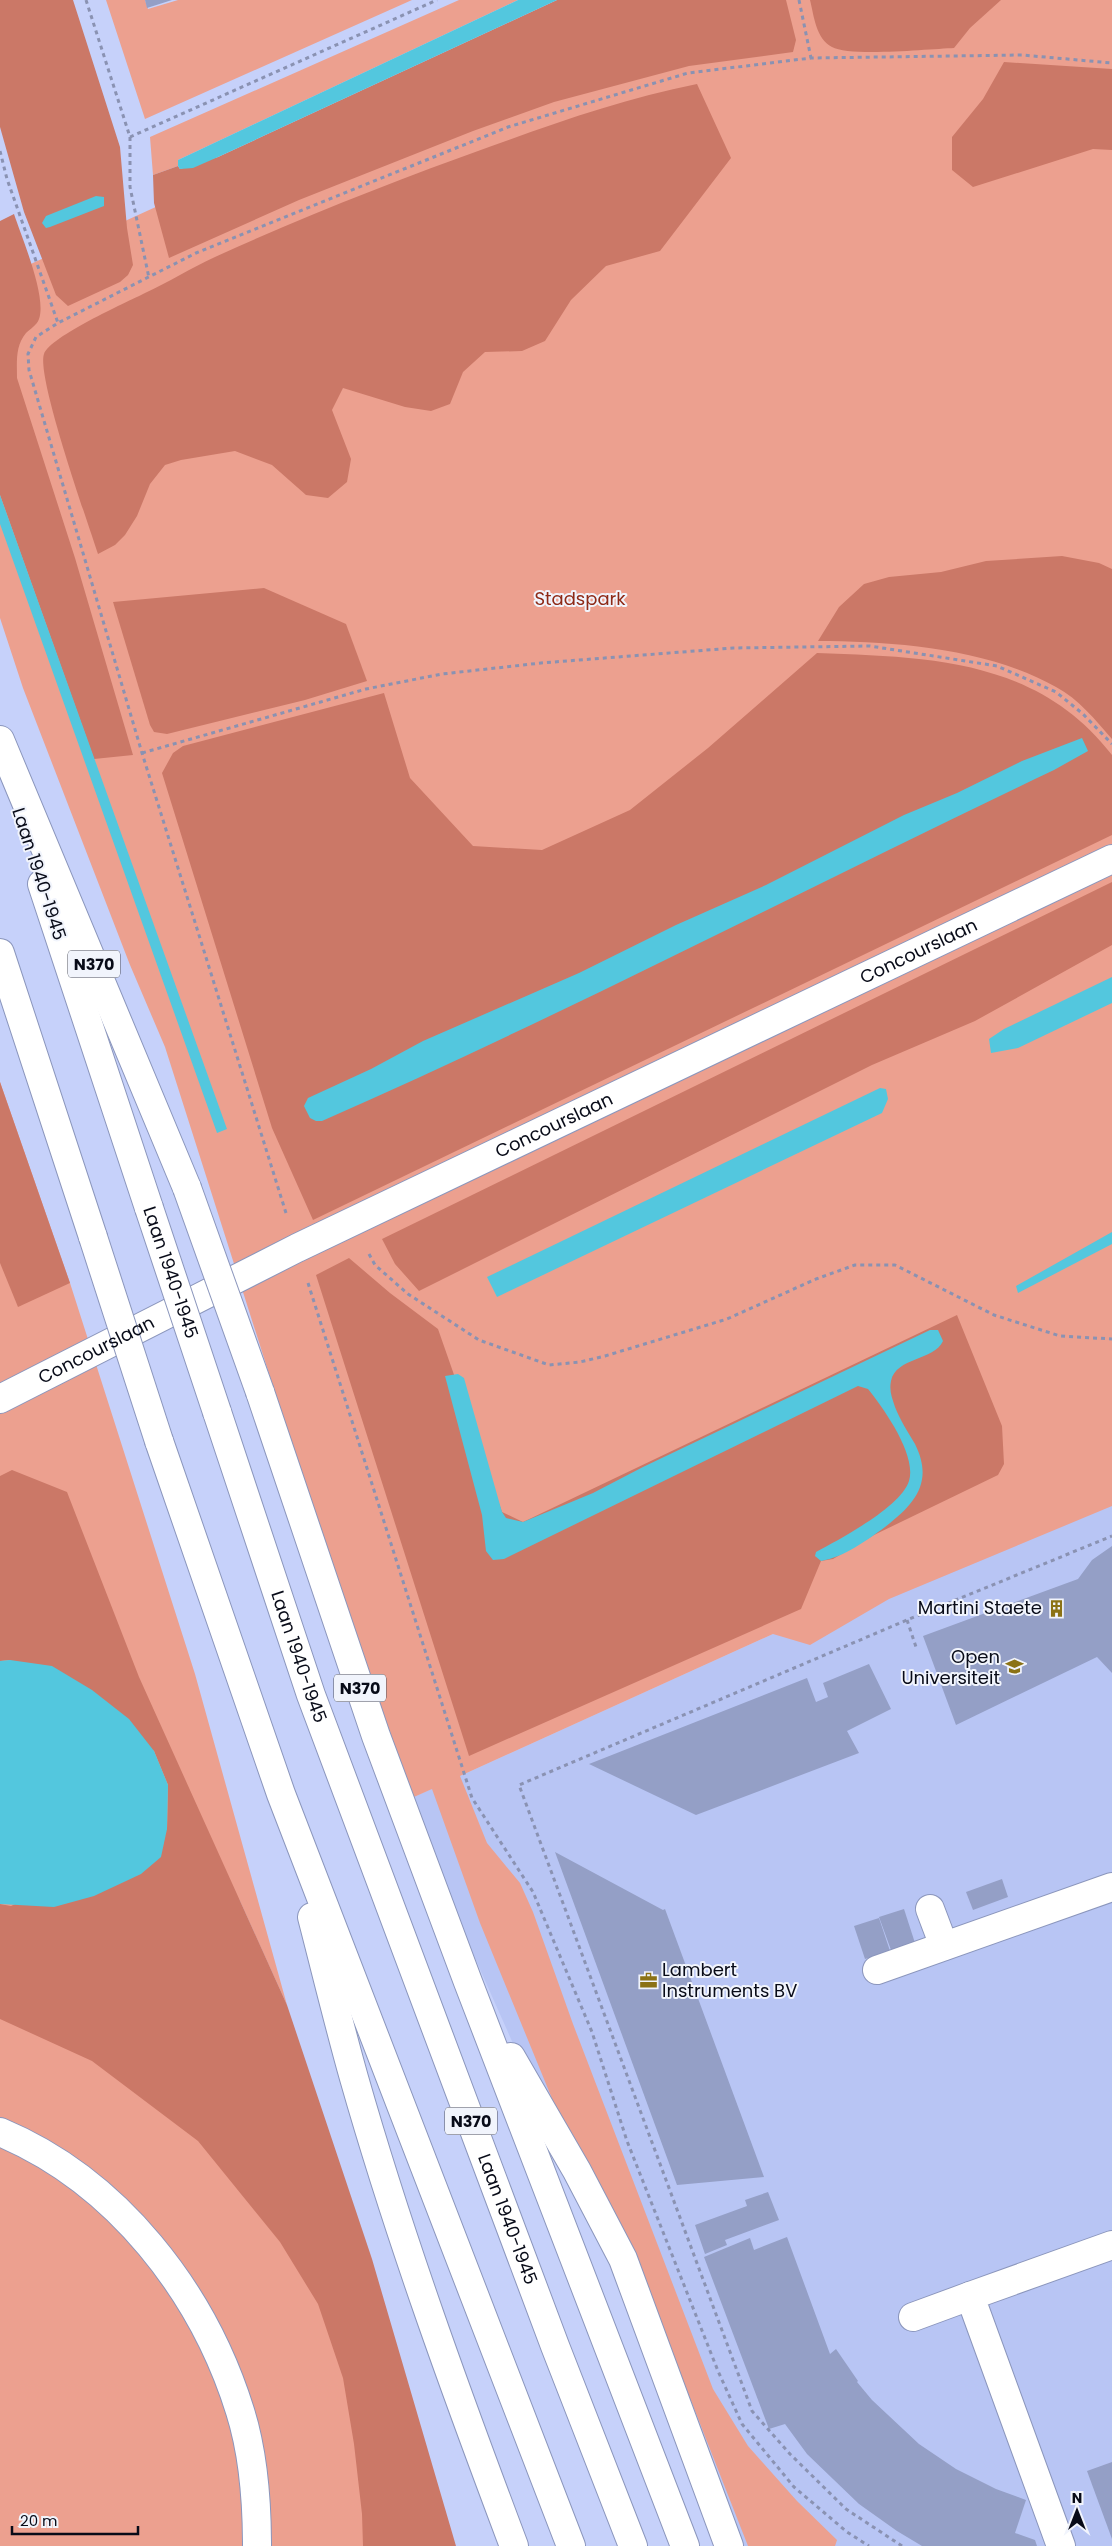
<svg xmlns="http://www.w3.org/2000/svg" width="1112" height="2546" font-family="Poppins,sans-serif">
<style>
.built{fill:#b8c5f4}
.green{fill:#eca08f}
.forest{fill:#cb7867}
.water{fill:#53c7de}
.building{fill:#949fc6}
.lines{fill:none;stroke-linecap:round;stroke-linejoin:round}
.minor-casing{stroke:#8b96bc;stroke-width:30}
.highway-casing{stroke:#8b96bc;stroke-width:30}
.path{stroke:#8a92b2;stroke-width:3;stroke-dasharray:4 4;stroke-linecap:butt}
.minor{stroke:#fff;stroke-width:28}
.highway{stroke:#fff;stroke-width:28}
.highway-bridge-casing{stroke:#8b96bc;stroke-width:30;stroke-linecap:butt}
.highway-bridge{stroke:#fff;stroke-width:28}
.labels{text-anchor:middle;stroke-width:4;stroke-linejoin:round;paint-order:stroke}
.shield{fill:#f1f4fc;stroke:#4e515c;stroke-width:1}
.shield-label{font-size:16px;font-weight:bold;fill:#080b18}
.park-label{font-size:18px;fill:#8e2a17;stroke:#f1f4fc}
.street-label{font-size:18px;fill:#080b18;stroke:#f1f4fc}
.poi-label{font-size:18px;fill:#080b18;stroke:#f1f4fc;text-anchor:end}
</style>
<rect width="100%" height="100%" fill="#c6d1fa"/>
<!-- built -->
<path class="built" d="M1112,1480v1066h-375l-332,-745z"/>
<!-- green -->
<g class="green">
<path d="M106,0h39l3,9 30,-9h234l-267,119z"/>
<path d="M459,0h59l-340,160v6l-25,9 -3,-38z"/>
<path d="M610,0h502v1506l-223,93 -79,46 -37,-11 -313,142 27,67 33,40 13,29 40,112 140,365 35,57 49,55 40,39 -2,6h-87l-82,-209 -113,-236 -73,-178 -48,-134 -27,12 -240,-754 -35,-82 -107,-277 -23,-70v-340z"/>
<path d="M0,1082l70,201 125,391 92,331 -48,-106 170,647h-409z"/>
</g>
<!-- forest -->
<g class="forest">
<path d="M0,0h73l47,147 7,81 6,37 -5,10 -8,7 -52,24 -12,-11 -32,-83 -24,-85z"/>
<path d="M557,0h229l10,40 -3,12 -104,14 -135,36 -81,29 -174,69 -130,58 -15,-55 -1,-28 25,-9 2,3 38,-12z"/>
<path d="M810,0h191l-31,28 -16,20c-24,1 -105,9 -122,-1 -16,-8 -18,-31 -22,-47z"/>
<path d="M1004,62l108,7v81l-19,-1 -120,38 -21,-17v-33l31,-38z"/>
<path d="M697,84l34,74 -71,93 -54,15 -35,34 -26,41 -23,10 -37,1 -22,20 -13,32 -19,7 -26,-4 -62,-19 -11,22 19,49 -4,23 -19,16 -22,-3 -34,-30 -37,-14 -54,9 -16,5 -15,19 -13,32 -12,19 -10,10 -17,9c-10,-31 -62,-178 -54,-200 7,-18 81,-51 101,-61 24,-11 46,-25 70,-36 90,-41 182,-77 274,-110 69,-25 137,-49 208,-63z"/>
<path d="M14,214c8,24 33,83 25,105 -2,6 -9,10 -13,14 -11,13 -9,30 -9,45l58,180 58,197 -39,4 -94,-264v-274z"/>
<path d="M1062,556l37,7 13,6v170c-17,-19 -33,-40 -56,-52 -66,-38 -163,-46 -238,-46l21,-34 25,-23 25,-7 52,-5 45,-11z"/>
<path d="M264,588l82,36 21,57 -62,19 -138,34 -13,-2 -4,-7 -37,-123z"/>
<path d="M817,653c112,4 221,6 295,102v80l-799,385 -41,-92 -110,-355 11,-20 10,-7 201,-53 26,85 63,68 69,4 88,-40 78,-62z"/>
<path d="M1112,882v63l-137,76 -103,44 -453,226 -24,-27 -13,-25z"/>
<path d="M0,1082l70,201 -52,24 -18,-44z"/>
<path d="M349,1258l41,35 48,36 64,183 21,10 434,-207 45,111 2,38 -6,11 -124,60 -41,24 -12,2 -20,48 -332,147 -153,-481z"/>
<path d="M12,1470l55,22 72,185 148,328 85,254 84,287h-93l-1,-32 -8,-70 -11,-66 -25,-74 -38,-62 -82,-101 -106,-80 -92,-42v-115l11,2 156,-77 1,-44 -14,-34 -144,-91 -10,1v-185z"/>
</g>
<!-- water -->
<g class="water">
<path d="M518,0h39l-339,157 -25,11 -13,1 -2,-3v-6z"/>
<path d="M96,196l8,1v9l-54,21 -4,1 -4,-5 4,-7z"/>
<path d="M0,495l227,634 -10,4 -217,-609z"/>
<path d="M1082,738l6,13 -34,19c-244,116 -484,242 -732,351h-6l-6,-3 -6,-12 4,-8 63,-29 52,-28 156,-68 97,-48 90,-40 138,-70 53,-22 65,-32z"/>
<path d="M1112,977v26l-94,45 -27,5 -2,-14 15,-10z"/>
<path d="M880,1088l6,1 2,10 -6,14 -385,184 -10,-20z"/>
<path d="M1112,1232v12l-94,49 -2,-7z"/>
<path d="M930,1330h8l5,11c-9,20 -47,16 -52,40 -2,10 1,17 4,26 5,13 13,25 20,37 19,38 0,60 -30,83 -19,14 -41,30 -64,34l-6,-5 1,-4c24,-13 85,-45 93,-71 8,-26 -25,-72 -41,-92l-10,-3 -354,173 -11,1 -7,-9 -4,-36 -37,-139 13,-2 6,4 38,134 4,6 17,4 70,-29 50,-26z"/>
<path d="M10,1660l42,6 40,24 37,29 25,32 14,34 -1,44 -6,28 -20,17 -47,22 -40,11 -54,-3v-243z"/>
</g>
<!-- building -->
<g class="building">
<path d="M145,0h27l-25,8z"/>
<path d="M1112,1546v127l-15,-16 -141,68 -33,-89 155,-57 14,-19z"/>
<path d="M869,1664l22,45 -44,22 12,22 -163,62 -107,-51 218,-86 9,24 12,-5 -5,-14z"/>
<path d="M555,1852l108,58 2,-1 99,268 -87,8z"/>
<path d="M1002,1879l6,18 -35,13 -7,-18z"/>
<path d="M904,1909l11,34 -24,7 -12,-33z"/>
<path d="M879,1918l11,33 -25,8 -11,-33z"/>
<path d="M768,2192l11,28 -54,20 2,5 -22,9 -10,-29 52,-19 -2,-6z"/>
<path d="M787,2237l43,117 6,-5 22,32 -1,1 15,18 47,44 37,25 40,20 30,11 -11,33 20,7 2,6h-115l-25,-15 -38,-27 -52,-50 -22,-30 -16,5 -65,-172 46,-19 4,12z"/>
<path d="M1112,2462v77l-25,-68z"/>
</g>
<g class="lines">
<defs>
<g id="minor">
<path id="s1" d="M0,1399l297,-151 815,-389"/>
<path d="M930,1909l14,37"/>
<path d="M877,1970l235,-83"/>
<path d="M0,2132c117,49 203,160 240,279 14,44 17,90 17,135"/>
<path d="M913,2317l57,-21"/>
<path d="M1061,2546l-91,-250 142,-51"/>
</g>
<g id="highway">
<path d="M0,740l187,448"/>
<path d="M42,884l107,324"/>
<path d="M0,953l93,284"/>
<path d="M260,1392l116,344 92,246 217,564"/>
<path id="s2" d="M217,1412l94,283 244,651 78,200"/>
<path d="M159,1441l122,353 290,752"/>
<path d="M312,1917c14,54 27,108 42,161 45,158 102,314 160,468"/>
<path d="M511,2057l66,114 46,88 106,287"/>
</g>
</defs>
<!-- minor casing -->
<use href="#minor" class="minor-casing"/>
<!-- highway casing -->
<use href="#highway" class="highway-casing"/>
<!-- path -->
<g class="path">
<path d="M86,0l44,137v50l19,91"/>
<path d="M799,0l12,58"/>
<path d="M130,137l307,-137"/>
<path d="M0,151l7,28 51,144"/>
<path d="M142,753l224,-64 76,-15 99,-11 192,-15 137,-2 127,20 59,26 27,22 29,30"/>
<path d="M286,1213l-144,-460 -113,-383 -1,-16 8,-17 22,-14 138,-70 312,-126 180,-54 123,-15 211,-3 90,8"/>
<path d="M369,1254l6,11 33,29 71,46 70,25 31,-3 25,-6 122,-37 89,-40 39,-14h40l99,50 66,21 52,3"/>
<path d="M308,1283l164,515 61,94 59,140 35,109 91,230 24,53 52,63 53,45 22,14"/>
<path d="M907,1620l10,30"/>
<path d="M902,2546l-56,-37 -56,-55 -38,-43 -233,-626 388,-165 205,-84"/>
</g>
<!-- minor -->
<use href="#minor" class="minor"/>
<!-- highway -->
<use href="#highway" class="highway"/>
<defs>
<g id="highway-bridge">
<path d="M187,1188l73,204"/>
<path id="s3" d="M149,1208l68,204"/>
<path d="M93,1237l66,204"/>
</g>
</defs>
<!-- highway-bridge casing -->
<use href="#highway-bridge" class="highway-bridge-casing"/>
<!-- highway-bridge -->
<use href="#highway-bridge" class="highway-bridge"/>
</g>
<!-- icons -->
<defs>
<symbol id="building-bare" viewBox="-9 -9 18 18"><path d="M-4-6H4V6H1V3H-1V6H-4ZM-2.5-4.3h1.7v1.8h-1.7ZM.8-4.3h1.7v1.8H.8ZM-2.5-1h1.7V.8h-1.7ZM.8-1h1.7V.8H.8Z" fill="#8b7215" stroke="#f1f4fc" stroke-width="2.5" paint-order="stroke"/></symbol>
<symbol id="university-bare" viewBox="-9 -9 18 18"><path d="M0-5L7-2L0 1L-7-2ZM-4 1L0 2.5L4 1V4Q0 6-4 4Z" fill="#8b7215" stroke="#f1f4fc" stroke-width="2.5" paint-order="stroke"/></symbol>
<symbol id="office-bare" viewBox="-9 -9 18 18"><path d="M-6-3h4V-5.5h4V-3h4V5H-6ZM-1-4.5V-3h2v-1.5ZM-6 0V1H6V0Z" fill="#8b7215" stroke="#f1f4fc" stroke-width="2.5" paint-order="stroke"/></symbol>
</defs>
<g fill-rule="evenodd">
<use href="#building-bare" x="1044" y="1596" width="25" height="25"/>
<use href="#university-bare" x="1002" y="1654" width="25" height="25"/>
<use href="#office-bare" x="636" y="1968" width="25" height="25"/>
</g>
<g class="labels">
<!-- shield labels -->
<g class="shield">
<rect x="68" y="950.5" width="52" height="27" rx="4"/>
<rect x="334" y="1674.5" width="52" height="27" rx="4"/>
<rect x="445" y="2107.5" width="52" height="27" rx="4"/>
</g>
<g class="shield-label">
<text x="94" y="970">N370</text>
<text x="360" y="1694">N370</text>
<text x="471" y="2127">N370</text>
</g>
<!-- park labels -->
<g class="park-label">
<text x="580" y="605">Stadspark</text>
</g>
<!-- street labels -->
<g class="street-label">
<text transform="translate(39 874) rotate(72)" y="6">Laan 1940-1945</text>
<text dy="6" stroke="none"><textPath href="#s1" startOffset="1022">Concourslaan</textPath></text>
<text dy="6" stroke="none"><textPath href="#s1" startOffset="618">Concourslaan</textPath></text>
<text dy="6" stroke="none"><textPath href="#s3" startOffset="68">Laan 1940-1945</textPath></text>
<text dy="6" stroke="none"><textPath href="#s1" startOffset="108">Concourslaan</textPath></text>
<text dy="6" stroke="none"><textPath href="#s2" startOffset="258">Laan 1940-1945</textPath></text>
<text dy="6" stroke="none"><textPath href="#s2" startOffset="858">Laan 1940-1945</textPath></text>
</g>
<!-- poi labels -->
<g class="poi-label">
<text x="1042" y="1614">Martini Staete</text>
<text x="1000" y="1663">Open<tspan x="1000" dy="21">Universiteit</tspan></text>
<text x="662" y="1976" text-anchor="start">Lambert<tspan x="662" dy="21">Instruments BV</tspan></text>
</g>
</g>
<!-- north arrow -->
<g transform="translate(1077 2511)" stroke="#f1f4fc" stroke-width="4" paint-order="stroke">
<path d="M0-4L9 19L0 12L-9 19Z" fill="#080b18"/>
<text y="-8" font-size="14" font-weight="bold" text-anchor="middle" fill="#080b18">N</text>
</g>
<!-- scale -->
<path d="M12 2526v8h126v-8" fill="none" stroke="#080b18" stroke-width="2.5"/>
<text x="20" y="2526" font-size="15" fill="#080b18" stroke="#f1f4fc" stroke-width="4" paint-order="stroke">20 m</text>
</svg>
